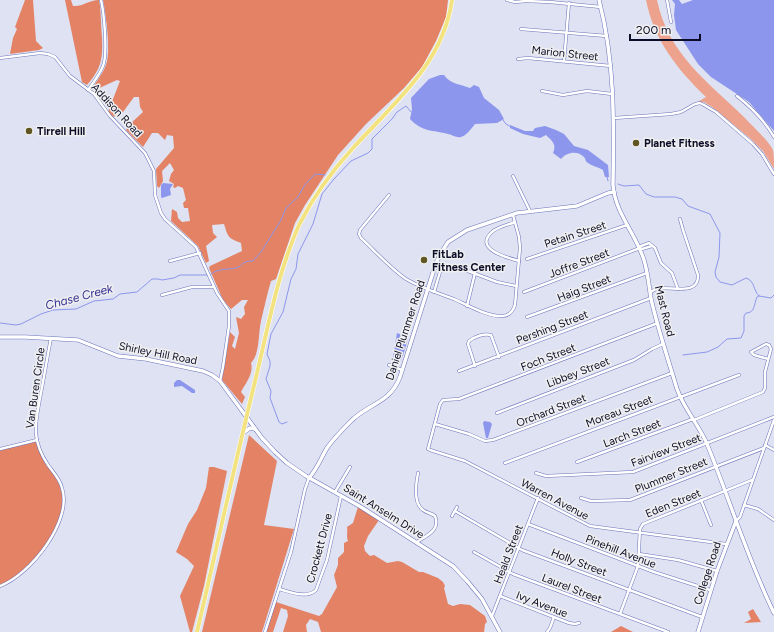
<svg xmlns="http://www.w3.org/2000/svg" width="774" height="632" font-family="Figtree,sans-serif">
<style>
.green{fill:#eca28c}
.forest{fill:#e38264}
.water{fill:#8c96ed}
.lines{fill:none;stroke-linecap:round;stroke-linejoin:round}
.stream{stroke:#8c96ed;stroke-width:1}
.street-casing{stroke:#6c74ba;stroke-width:3.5}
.secondary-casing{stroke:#6c74ba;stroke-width:4.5}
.primary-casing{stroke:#fff;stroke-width:5}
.street{stroke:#fff;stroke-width:2.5}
.secondary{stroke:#fff;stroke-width:3.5}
.primary{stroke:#f3e280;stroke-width:4}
.poi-dot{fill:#605622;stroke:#f0f0f0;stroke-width:1.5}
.labels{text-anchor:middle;stroke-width:3;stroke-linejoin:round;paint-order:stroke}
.street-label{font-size:11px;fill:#0b0c27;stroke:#f0f0f0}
.poi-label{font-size:11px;font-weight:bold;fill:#0b0c27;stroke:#f0f0f0;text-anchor:start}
.water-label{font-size:12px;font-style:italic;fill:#353094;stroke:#f0f0f0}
</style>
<rect width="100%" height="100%" fill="#dfe2f2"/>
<!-- green -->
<path class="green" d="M646,0h11c11,54 51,82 88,118 8,9 23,22 28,32 1,5 1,13 1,19l-11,-18 -11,-11 -40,-33 -8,-5 -8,1 10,-6c-29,-28 -52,-57 -60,-97z"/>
<!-- forest -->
<g class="forest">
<path d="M25,0h8l3,41 7,7 -4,2 -29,4 3,-16 4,-9 -2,-2z"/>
<path d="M65,0h6l2,6c9,1 16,-6 26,-6l1,6c1,10 1,21 2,32 1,21 -1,31 -15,47l-5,-3z"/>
<path d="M103,0h345l-2,17 -10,24 -14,26 -18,21 -38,36 -28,31 -33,50 -10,18 -19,56 -5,2c-4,14 -7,27 -10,40 -3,13 -1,33 -10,42 3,11 -6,21 -10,29l4,5 -3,7 -20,-24 8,-48 5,5 -3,9 3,3 4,-16 -3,-16 5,2 4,-5 -1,-7 4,-7h-6l-11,9 -8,-9 -14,-32 1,-2 32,-15 -1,-8c-13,-5 -13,-6 -17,-19l-12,1 1,8 4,4 -11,9 3,15 -3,2 -8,-17 -27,-25 1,-12 5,3 1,6 4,4 8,-1 -2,-13h-4l-1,-5 3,-3 -3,-12 -5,-2 -3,2 -2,-1 1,-3 -5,-3 2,-7 3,-4 -4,-7 -8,8 1,10 -4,7 -2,-2 -1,-17 18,-21 -1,-12 -6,-1 -2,5 -7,-7h-6l-9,14 -17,-17 3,-5 14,-13 -3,-5 -1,-10h-5l-11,15h-5l-4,5 -6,-5 12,-31 -3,-1 -22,10 -3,-1c4,-7 11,-16 14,-24 5,-14 0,-50 -3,-65z"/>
<path d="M249,435l28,26 -13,64 30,4 -32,103h-60z"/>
<path d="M37,440l10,24 16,24v21l-9,22 -13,23 -28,25 -13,7v-137z"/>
<path d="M209,467h5l13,4 -23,115 -12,46h-2l-10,-36 14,-30 -7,-7 -11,-7 12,-28 9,-14 9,-22z"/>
<path d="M358,507l21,13 -11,16 -4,10 1,5 5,5 4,-1 13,8 11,-2 4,1 17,10h4l15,6 5,4 2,4 -1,2 4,16 5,2 7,-2 10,1 15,11 2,6 -2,2 -1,8h-163l-3,-10 -8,-3 -4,6 1,7h-24l5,-16 -1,-6 -6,-2 -8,24h-8l11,-30 43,14 3,-2 15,-27 -3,-12 4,-10v-7l6,-6v-9l4,-2c-2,-5 0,-9 -1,-14l6,-4z"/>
<path d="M753,609l8,13 -17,1 7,-4 -3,-7z"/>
<path d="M621,626l12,6h-22z"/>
</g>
<!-- water -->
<g class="water">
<path d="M672,0h7l3,4 11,-4h81v131l-25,-29 -38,-25 -13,-13 -22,-34 -2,-15 1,-11z"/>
<path d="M440,75h4c6,9 16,9 26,13l4,-3 5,2 5,11 15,12 5,9 -7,4 -22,1c-4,5 -9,12 -14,13 -5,1 -8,-2 -13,-3 -15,-4 -26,-2 -38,-15l2,-10 -1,-11 18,-19z"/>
<path d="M510,125l15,6h8l2,-3 10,-2 11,4 8,4 10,12 14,4 20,15 1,12h-4l-2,-7c-5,-3 -11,-4 -15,-7 -4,-3 -1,-2 -4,-6 -6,-7 -18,-5 -23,2l-8,-6c4,-9 -1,-12 -7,-18l-6,3 -17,-4 -13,-6z"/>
<path d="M163,183l10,1 -3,5 1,6 -9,3 -1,-1v-12z"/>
<path d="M397,333l11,4c-2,9 -4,18 -9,26h-7z"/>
<path d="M177,380h3l15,10v3h-3l-10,-7 -8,1v-4z"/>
<path d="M484,421l6,1 2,2 -4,14h-2l-3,-15z"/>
</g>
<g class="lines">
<!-- stream -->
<g class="stream">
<path d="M503,120l3,4 5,3"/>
<path d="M607,176l1,5"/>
<path d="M618,184l6,2 15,-1 7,9 8,3h21l7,2 6,7 22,8 10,19 -1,24 -4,15 1,5 4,5 12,3 14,-7c9,3 7,12 13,18l12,2 3,-3"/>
<path d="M211,274c8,-6 16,-4 25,-6 8,-2 4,-7 17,-7l8,-9 20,-32 5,-12 12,-11 6,-11 9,-10 3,-2 9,1"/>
<path d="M0,323l16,2 5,-1 20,-10 12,-4 23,-1 18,-8 19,-2 7,-5 17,-2 15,-13h6l4,1 12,-2 6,-3h27"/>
<path d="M683,355l24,-3 11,-5 9,-8 14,-1 3,-7v-15l2,-3c9,0 8,-9 11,-16l2,-1"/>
<path d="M287,422l-5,2 -3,-2 -9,-24 1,-7 -5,-12 4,-13v-5l-3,-7 4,-20 12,-22 8,-33 5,-10 2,-15 15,-30 9,-30 12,-15 17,-18 17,-8 4,-4v-10l20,-20 5,-7 9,-6 5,6"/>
</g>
<defs>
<g id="street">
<path d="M507,0l8,2 11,-1"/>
<path d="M667,0l4,22"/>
<path d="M526,1l24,1 51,5"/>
<path d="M521,29l86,7"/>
<path d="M0,58l40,-5 8,1 7,3 15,19 24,18 16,22 35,37 9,18 1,24 6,18 4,6 31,28 21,46 12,18v15l-6,41 -3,14"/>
<path d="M518,59l10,-1 83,8"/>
<path d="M564,61l5,-58"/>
<path d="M88,90c6,-8 12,-16 15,-24 5,-12 1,-53 -2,-66"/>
<path d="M542,91l21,4 24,-4 25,3"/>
<path d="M737,96c14,11 28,25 37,41"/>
<path d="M614,118l57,-4 10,-2 14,-8 5,-1 4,2 12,7 37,32 9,10 12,20"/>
<path d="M513,176l17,35"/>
<path d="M389,195l-29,35 -1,4 2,4c14,13 29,30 45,41 15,9 32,14 48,20 13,6 34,18 48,17 7,0 11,-5 13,-11l5,-57 -1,-11 -6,-22"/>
<path d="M515,222c-7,3 -18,5 -23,10 -19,17 16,26 27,29"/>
<path d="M640,249h2l10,-3"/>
<path d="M527,259l100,-34"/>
<path d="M170,261l30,-8"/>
<path d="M434,292l6,-20 6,-6 14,2 37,14 19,4"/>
<path d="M524,292l116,-44 1,-2 8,-3 6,5 6,15 11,10 6,16"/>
<path d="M651,292c11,-11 48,8 47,-17l-15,-45 -3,-11"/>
<path d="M162,295l30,-8h22"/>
<path d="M467,306l8,-33"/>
<path d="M527,317l120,-44"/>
<path d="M658,323l-199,76 -16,1 -3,4 -12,45 2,1 35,11 125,65 136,18"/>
<path d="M389,365l13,5"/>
<path d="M475,366l-7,-22 1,-3c5,-4 15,-8 22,-6l8,22"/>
<path d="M459,371l192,-73"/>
<path d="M497,413l137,-53 18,-11 11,-5"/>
<path d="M694,420l69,-28 2,-4v-16l6,-23 -2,-4 -3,-1 -15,8 3,3 14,4"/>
<path d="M435,424l34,10 16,7 8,-1 179,-67"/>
<path d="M765,445l9,5"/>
<path d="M0,449l37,-9"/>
<path d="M577,462l116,-43"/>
<path d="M505,463l234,-88"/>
<path d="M536,473l10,3 87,-4 141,-55"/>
<path d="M335,492l15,-25"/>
<path d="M581,498l10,3 39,-1 134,-52"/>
<path d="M701,500l10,25"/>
<path d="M744,505l14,4 16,11"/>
<path d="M455,511l67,39 180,67"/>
<path d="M452,516l5,-9"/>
<path d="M736,521l4,-4 34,-97"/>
<path d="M528,524l126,48 56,18"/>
<path d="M417,542c9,-6 24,-12 18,-26 -4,-3 -8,-3 -12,-6 -10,-7 -7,-27 -5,-37"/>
<path d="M474,552l39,22 155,58"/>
<path d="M639,554l39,6 39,11"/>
<path d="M0,586c30,-11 73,-65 62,-98 -2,-9 -9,-16 -14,-23 -6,-9 -11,-20 -12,-31 -1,-12 2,-24 4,-36 4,-20 7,-40 11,-60"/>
<path d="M279,589c11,3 28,10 37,1l11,-30 14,-64"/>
<path d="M500,596l69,27 6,1 4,-1"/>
<path d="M620,614l18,-48 2,-37 3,-5 109,-44"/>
<path d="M492,616l46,-118"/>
<path d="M265,632l26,-80 14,-63 4,-11"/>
<path d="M547,632l3,-4 4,-11"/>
</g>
<g id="secondary">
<path d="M599,0c16,61 15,122 14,185 2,28 23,49 31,75 4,13 5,26 7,39 7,30 17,60 26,90 7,20 22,36 30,55 23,56 40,114 67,169"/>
<path d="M0,337h25l53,3 40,16 28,3 57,12 9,4 8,6 42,57 13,14 12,11 19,13 55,31 92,59 15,16 14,17 18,33"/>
<path d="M243,433l7,-5 5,1"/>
<path d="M309,478c8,-9 12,-20 18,-30 7,-10 16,-19 25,-28 18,-17 38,-17 48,-43l36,-114 5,-10 7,-11 19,-12 50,-17 60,-7 31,-13 6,-1"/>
<path d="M698,632l19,-61 19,-50"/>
</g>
<path id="primary" d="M197,632c20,-86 39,-173 60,-259 12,-50 21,-101 42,-148 14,-28 33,-54 54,-77 41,-45 90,-84 99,-148"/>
</defs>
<!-- street casing -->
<use href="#street" class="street-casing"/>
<!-- secondary casing -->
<use href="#secondary" class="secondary-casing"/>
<!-- primary casing -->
<use href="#primary" class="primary-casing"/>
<!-- street -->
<use href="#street" class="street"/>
<!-- secondary -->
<use href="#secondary" class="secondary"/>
<!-- primary -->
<use href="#primary" class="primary"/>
</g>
<!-- markers -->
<g class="poi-dot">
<circle cx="29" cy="131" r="4"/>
<circle cx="636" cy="143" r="4"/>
<circle cx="424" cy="260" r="4"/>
</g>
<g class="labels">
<!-- street labels -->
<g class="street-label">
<text transform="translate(565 53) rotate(6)" y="4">Marion Street</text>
<text transform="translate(117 110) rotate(47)" y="4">Addison Road</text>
<text transform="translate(575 234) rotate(-18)" y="4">Petain Street</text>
<text transform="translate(579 263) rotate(-21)" y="4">Joffre Street</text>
<text transform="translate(584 288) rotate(-21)" y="4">Haig Street</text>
<text transform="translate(665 311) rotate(76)" y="4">Mast Road</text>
<text transform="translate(552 327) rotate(-21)" y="4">Pershing Street</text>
<text transform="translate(405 330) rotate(-72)" y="4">Daniel Plummer Road</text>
<text transform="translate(158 353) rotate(11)" y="4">Shirley Hill Road</text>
<text transform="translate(548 357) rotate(-21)" y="4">Foch Street</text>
<text transform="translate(578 372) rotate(-21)" y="4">Libbey Street</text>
<text transform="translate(35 388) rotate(-82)" y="4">Van Buren Circle</text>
<text transform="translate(551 410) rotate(-21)" y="4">Orchard Street</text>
<text transform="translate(619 411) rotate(-21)" y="4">Moreau Street</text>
<text transform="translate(632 433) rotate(-21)" y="4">Larch Street</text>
<text transform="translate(666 450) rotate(-21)" y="4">Fairview Street</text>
<text transform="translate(671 475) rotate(-22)" y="4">Plummer Street</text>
<text transform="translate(555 499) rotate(28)" y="4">Warren Avenue</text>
<text transform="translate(673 503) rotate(-22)" y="4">Eden Street</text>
<text transform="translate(384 511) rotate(32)" y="4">Saint Anselm Drive</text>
<text transform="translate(319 548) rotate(-75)" y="4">Crockett Drive</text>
<text transform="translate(621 551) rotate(21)" y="4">Pinehill Avenue</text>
<text transform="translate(508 554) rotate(-69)" y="4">Heald Street</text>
<text transform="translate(579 562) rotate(21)" y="4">Holly Street</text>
<text transform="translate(707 573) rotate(-72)" y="4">College Road</text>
<text transform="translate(572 588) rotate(21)" y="4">Laurel Street</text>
<text transform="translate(542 604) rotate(21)" y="4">Ivy Avenue</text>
</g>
<!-- poi labels -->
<g class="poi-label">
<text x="37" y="135">Tirrell Hill</text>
<text x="644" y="147">Planet Fitness</text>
<text x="432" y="258">FitLab<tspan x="432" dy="13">Fitness Center</tspan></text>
</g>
<!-- water labels -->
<g class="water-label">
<text transform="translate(79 297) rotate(-15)" y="4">Chase Creek</text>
</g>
</g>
<!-- scale -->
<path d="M630 34v6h70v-6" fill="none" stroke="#0b0c27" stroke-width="2"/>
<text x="636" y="34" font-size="12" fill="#0b0c27" stroke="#f0f0f0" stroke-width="3" paint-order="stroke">200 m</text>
</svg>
